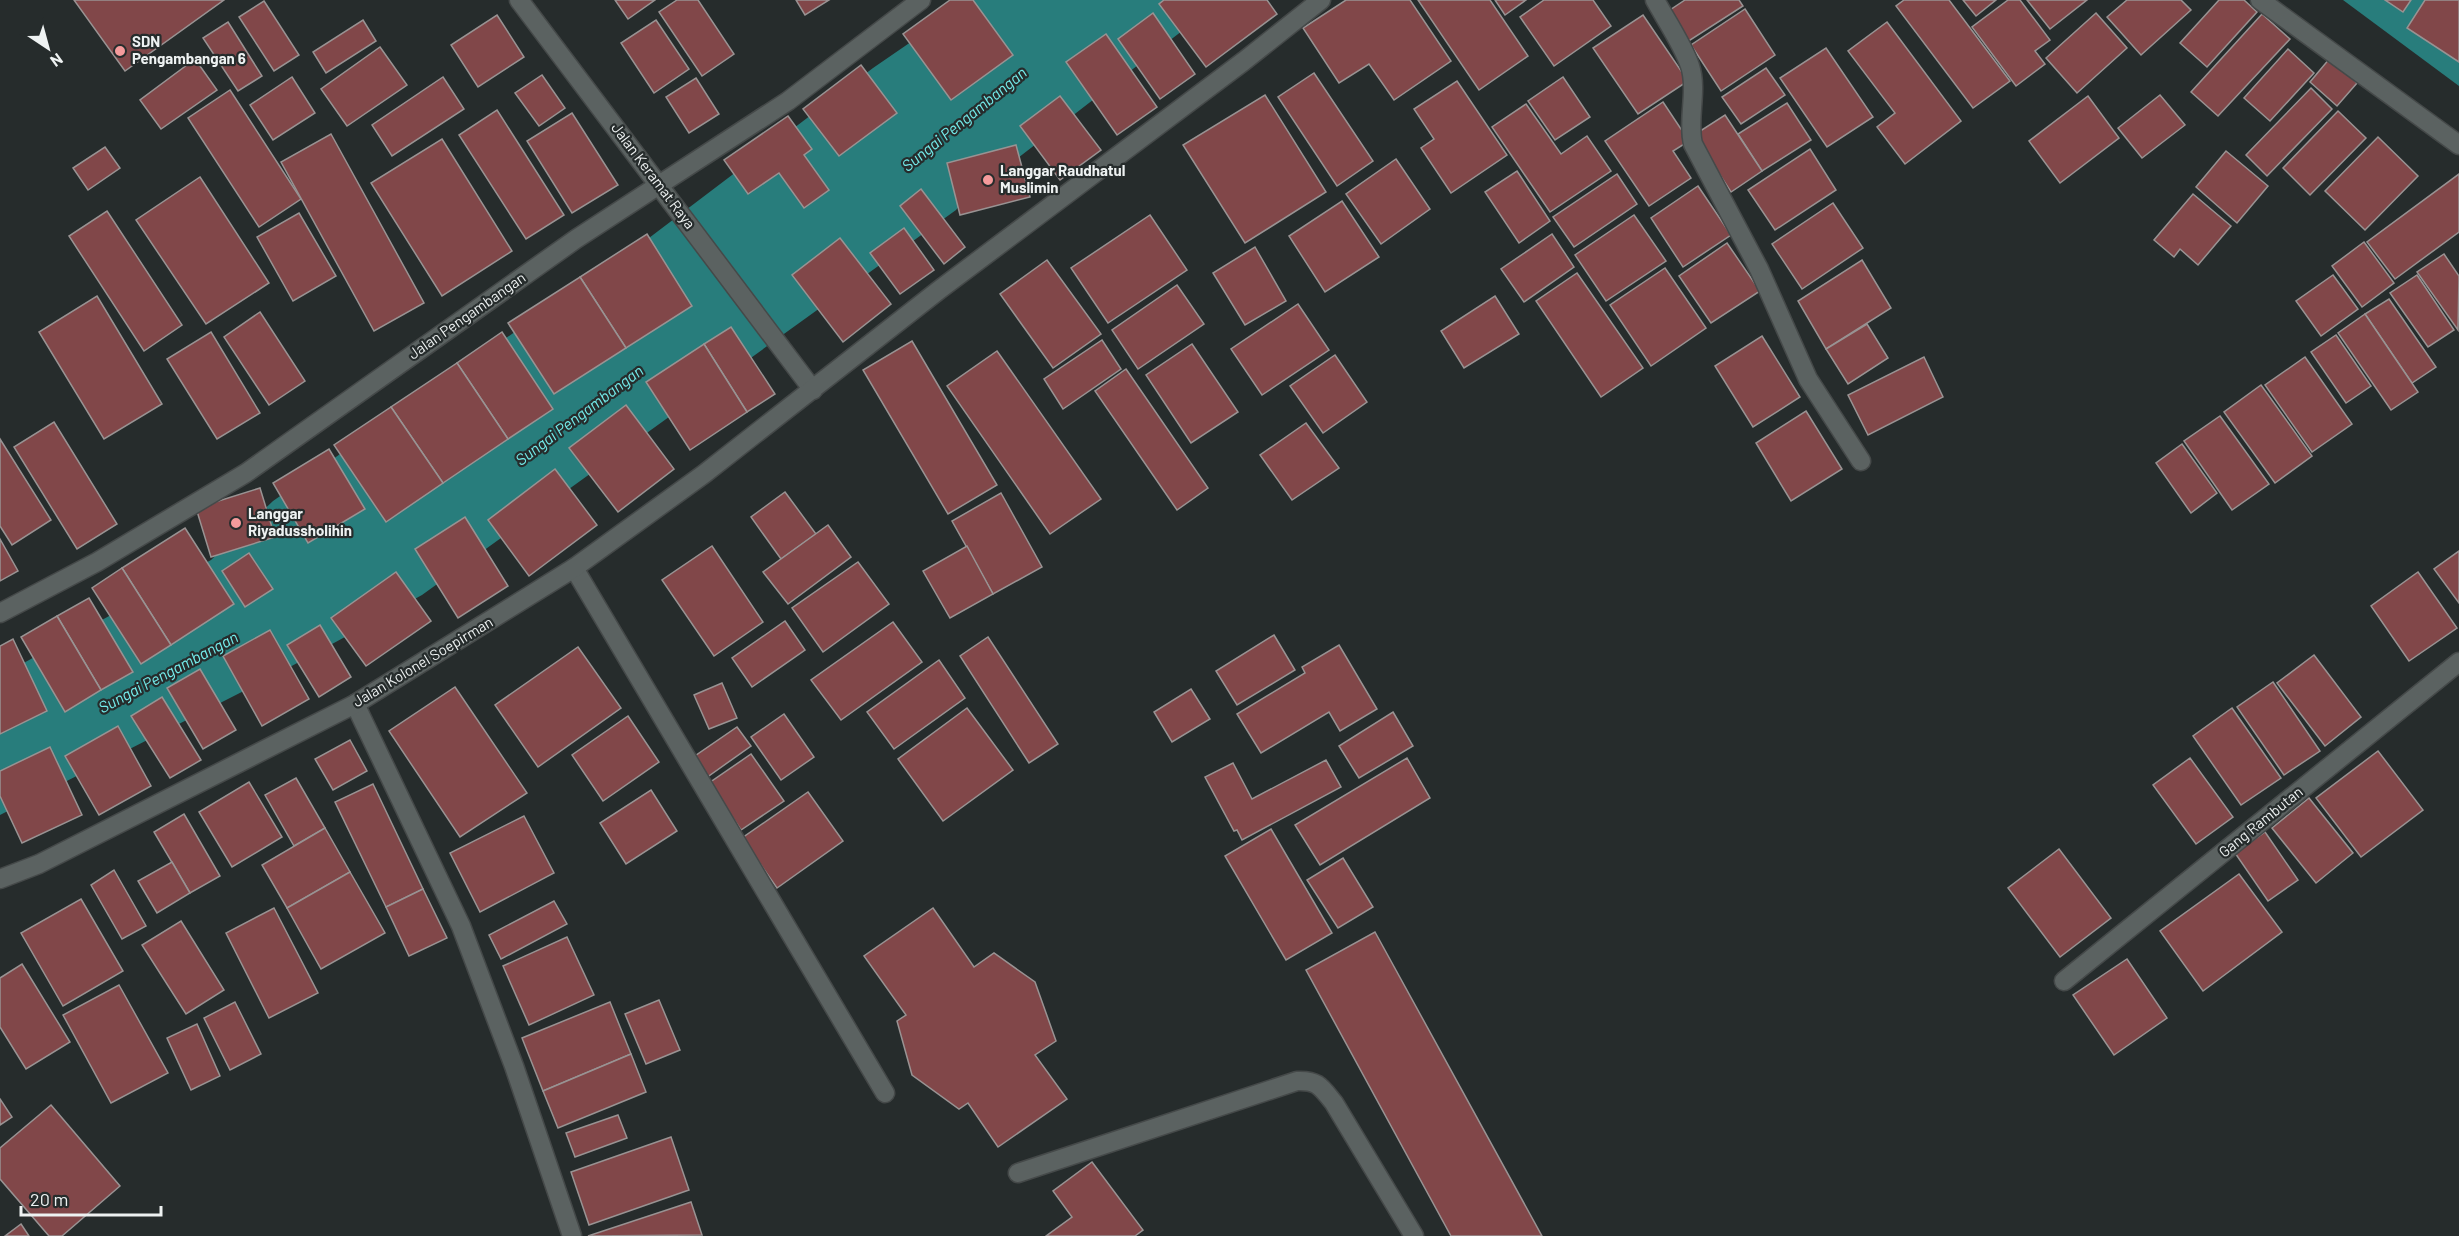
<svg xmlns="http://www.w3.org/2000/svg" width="2459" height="1236" font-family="Barlow,sans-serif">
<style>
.water{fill:#287d7c}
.building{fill:#814749;stroke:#999393;stroke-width:1.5}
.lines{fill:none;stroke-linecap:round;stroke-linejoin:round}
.minor-casing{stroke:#454949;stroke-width:21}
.minor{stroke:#5b6261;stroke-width:18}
.poi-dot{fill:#f59b9c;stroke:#262c2c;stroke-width:2}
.labels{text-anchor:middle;stroke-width:4.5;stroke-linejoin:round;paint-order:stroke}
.poi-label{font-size:15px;font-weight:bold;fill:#eef2f2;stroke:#262c2c;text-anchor:start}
.street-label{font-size:15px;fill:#eef2f2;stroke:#262c2c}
.water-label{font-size:16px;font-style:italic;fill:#74edec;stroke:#262c2c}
</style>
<rect width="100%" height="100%" fill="#262c2c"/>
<!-- water -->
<g class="water">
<path d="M972,0h250l-213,165 -41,30 -12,15 -534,385 -145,79 -277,141v-139l211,-116 62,-59 372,-260 228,-173z"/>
<path d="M2343,0h116v86z"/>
</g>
<!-- building -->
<g class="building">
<path d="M74,0h150l-99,71z"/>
<path d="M615,0h40l-27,19z"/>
<path d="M677,0h21l36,54 -32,22 -43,-64z"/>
<path d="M796,0h33l-24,15z"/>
<path d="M950,0h23l40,55 -62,45 -48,-66z"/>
<path d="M1164,0h103l10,14 -71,53 -47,-63z"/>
<path d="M1346,0h64l41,61 -57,39 -25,-36 -30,19 -36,-55z"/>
<path d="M1418,0h72l38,56 -49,34z"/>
<path d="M1495,0h31l-21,15z"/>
<path d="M1544,0h49l18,26 -57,40 -34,-49z"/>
<path d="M1685,0h54l4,6 -59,38 -20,-30z"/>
<path d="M1904,0h45l61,81 -37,27 -77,-102z"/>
<path d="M1963,0h33l-20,16z"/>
<path d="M2008,0h12l30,40 -15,11 10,13 -29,22 -44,-59z"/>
<path d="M2027,0h60l-37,29z"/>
<path d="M2127,0h54l10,10 -50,45 -34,-38z"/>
<path d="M2219,0h25l13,12 -50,55 -27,-24z"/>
<path d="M2385,0h26l-8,12z"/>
<path d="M2425,0h34v62l-52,-34z"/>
<path d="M264,1l35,54 -25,16 -35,-54z"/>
<path d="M1745,9l30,46 -54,36 -30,-46z"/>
<path d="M1153,13l42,61 -35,25 -42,-60z"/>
<path d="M2096,13l31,35 -50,45 -31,-35z"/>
<path d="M2262,14l28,25 -72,77 -27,-24z"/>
<path d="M497,15l27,42 -46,30 -27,-42z"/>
<path d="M1643,15l45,66 -50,33 -45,-66z"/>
<path d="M363,20l13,21 -50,32 -13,-21z"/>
<path d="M656,20l33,49 -35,24 -33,-50z"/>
<path d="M228,22l34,54 -24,15 -35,-53z"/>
<path d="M1887,22l74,99 -56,43 -28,-37 18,-14 -47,-62z"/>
<path d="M1106,34l51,73 -40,28 -51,-73z"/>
<path d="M380,47l27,38 -60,41 -26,-37z"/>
<path d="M1826,48l47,69 -46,30 -47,-69z"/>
<path d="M2288,49l26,24 -44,48 -26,-23z"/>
<path d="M2330,58l27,25 -20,23 -27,-24z"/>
<path d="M195,59l22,31 -56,39 -21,-29z"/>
<path d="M861,65l36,48 -58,43 -36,-47z"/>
<path d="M1766,68l19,27 -44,29 -19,-27z"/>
<path d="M1314,73l59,88 -36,25 -59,-89z"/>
<path d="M542,75l23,33 -26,18 -24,-33z"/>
<path d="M292,77l23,36 -42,27 -23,-35z"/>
<path d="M443,77l21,32 -72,47 -20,-31z"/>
<path d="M1563,77l27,40 -35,23 -27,-39z"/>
<path d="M696,78l23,36 -30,19 -23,-36z"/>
<path d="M1457,81l50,74 -56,38 -30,-45 13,-9 -20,-30z"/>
<path d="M2311,88l21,21 -65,67 -21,-21z"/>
<path d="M230,90l71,109 -42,28 -71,-109z"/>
<path d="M1265,95l61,97 -81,51 -62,-98z"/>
<path d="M2160,95l25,30 -43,33 -24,-30z"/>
<path d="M1060,96l41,54 -41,30 -40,-54z"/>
<path d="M2088,96l31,42 -59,45 -31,-42z"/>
<path d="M1663,102l26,39 -16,10 18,27 -42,28 -44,-65z"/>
<path d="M1787,103l24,37 -49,31 -24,-37z"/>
<path d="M1526,104l35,50 26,-18 24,35 -61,41 -58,-85z"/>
<path d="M497,110l67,105 -38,24 -67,-104z"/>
<path d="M2338,111l28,27 -56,57 -27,-27z"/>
<path d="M572,113l46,72 -46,28 -45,-72z"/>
<path d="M1725,115l37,56 -31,21 -37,-57z"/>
<path d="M788,116l24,33 -8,6 25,35 -25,18 -25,-35 -31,21 -24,-34z"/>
<path d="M331,134l93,169 -50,28 -93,-169z"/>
<path d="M2378,137l40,39 -53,54 -40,-39z"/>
<path d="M442,139l70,112 -70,45 -71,-113z"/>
<path d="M1016,145l14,52 -70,18 -13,-52z"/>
<path d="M105,147l15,21 -32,22 -15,-22z"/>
<path d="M1810,149l26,41 -61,40 -27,-40z"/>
<path d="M2226,151l42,35 -31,37 -41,-36z"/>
<path d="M1396,159l34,50 -49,35 -35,-50z"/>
<path d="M1517,171l33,50 -31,22 -34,-51z"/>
<path d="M1617,174l20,30 -63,43 -21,-30z"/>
<path d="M2459,174v58l-64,47 -28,-37z"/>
<path d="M200,177l69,106 -63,41 -70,-104z"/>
<path d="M1698,186l33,49 -48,32 -32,-49z"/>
<path d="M921,189l44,58 -21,17 -44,-58z"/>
<path d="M2193,194l38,32 -33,39 -18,-16 -6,8 -20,-17z"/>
<path d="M1342,201l37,56 -54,35 -36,-56z"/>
<path d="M1833,203l30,45 -61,41 -30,-45z"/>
<path d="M107,211l75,114 -38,26 -75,-115z"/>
<path d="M299,213l37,63 -43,25 -36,-64z"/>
<path d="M1150,215l37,55 -79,53 -37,-55z"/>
<path d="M1634,215l32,46 -60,40 -31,-46z"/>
<path d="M904,228l30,42 -34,24 -30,-41z"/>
<path d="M647,234l45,72 -66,42 -46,-71z"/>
<path d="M1552,234l22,33 -50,35 -23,-33z"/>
<path d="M840,238l51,66 -48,38 -51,-67z"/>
<path d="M2364,242l30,41 -32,24 -30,-41z"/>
<path d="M1727,243l33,48 -49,32 -32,-47z"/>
<path d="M1255,247l31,54 -41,24 -32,-52z"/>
<path d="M2444,254l15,22 -1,54 -41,-58z"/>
<path d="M1047,260l54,74 -48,34 -53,-74z"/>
<path d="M1862,260l29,48 -65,41 -28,-48z"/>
<path d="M1665,268l41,60 -55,38 -41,-61z"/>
<path d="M1577,273l66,95 -42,29 -65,-96z"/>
<path d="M2333,275l25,34 -37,27 -25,-35z"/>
<path d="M2417,275l37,55 -26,17 -38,-54z"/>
<path d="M580,277l46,71 -72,46 -46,-71z"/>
<path d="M1177,285l27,39 -66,45 -26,-39z"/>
<path d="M97,296l65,108 -58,35 -65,-107z"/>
<path d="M1495,296l24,38 -55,34 -23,-37z"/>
<path d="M2389,299l47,68 -24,16 -47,-69z"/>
<path d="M1298,304l31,46 -67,45 -31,-46z"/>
<path d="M260,312l45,69 -36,24 -45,-68z"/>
<path d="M2365,314l53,78 -27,18 -53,-77z"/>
<path d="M1867,324l21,34 -40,26 -22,-35z"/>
<path d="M731,327l44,67 -28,18 -43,-68z"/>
<path d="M211,332l49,81 -43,26 -50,-80z"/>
<path d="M502,332l51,77 -45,30 -51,-76z"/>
<path d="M2336,335l35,51 -25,17 -35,-51z"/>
<path d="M1762,336l38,61 -47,30 -38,-61z"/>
<path d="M1102,340l19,29 -58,40 -19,-30z"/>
<path d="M912,341l85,144 -49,29 -85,-144z"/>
<path d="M704,344l43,68 -57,38 -44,-68z"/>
<path d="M1192,344l46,68 -47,31 -45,-68z"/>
<path d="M997,351l104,148 -51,35 -103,-148z"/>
<path d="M1335,355l32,47 -44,31 -33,-47z"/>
<path d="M1924,357l19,40 -75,38 -20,-40z"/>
<path d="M2305,357l47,67 -40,28 -47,-67z"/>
<path d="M457,363l51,76 -65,44 -52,-76z"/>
<path d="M1126,369l82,119 -31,22 -82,-119z"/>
<path d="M2261,385l51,71 -37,27 -51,-71z"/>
<path d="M626,405l48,64 -56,43 -49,-64z"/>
<path d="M391,407l52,76 -57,39 -52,-77z"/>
<path d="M1806,411l36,58 -51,32 -35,-58z"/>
<path d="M2220,416l49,68 -37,26 -48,-69z"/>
<path d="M54,422l63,102 -40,25 -63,-102z"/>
<path d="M1306,423l33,45 -47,32 -32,-45z"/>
<path d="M0,439l51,81 -39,25 -12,-19z"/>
<path d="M2182,444l35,49 -26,20 -35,-50z"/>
<path d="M329,449l36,60 -57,34 -35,-60z"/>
<path d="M555,469l42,56 -68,51 -41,-56z"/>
<path d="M260,488l15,49 -64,20 -15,-49z"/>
<path d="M785,492l31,42 -35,25 -30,-42z"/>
<path d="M1001,493l41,74 -49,27 -41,-73z"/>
<path d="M465,517l43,69 -50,32 -43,-69z"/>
<path d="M828,525l23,32 -63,47 -25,-32z"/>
<path d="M185,528l49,76 -63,41 -49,-77z"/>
<path d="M0,539l18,32 -18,10z"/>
<path d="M712,546l51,76 -49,34 -52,-76z"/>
<path d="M967,546l26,48 -43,24 -27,-47z"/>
<path d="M2459,551v52l-25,-34z"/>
<path d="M249,553l24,36 -28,18 -23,-36z"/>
<path d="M858,562l31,42 -66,48 -31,-44z"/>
<path d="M122,568l49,77 -30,19 -49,-76z"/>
<path d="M396,572l35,49 -65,45 -35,-48z"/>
<path d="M2418,572l39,56 -48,33 -38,-55z"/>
<path d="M89,598l44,74 -32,18 -44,-74z"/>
<path d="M57,616l44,74 -36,22 -44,-75z"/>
<path d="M785,621l20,29 -53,37 -20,-29z"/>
<path d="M893,622l29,40 -81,58 -30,-40z"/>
<path d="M320,625l31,52 -32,20 -32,-52z"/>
<path d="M270,630l39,69 -47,27 -39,-70z"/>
<path d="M1274,635l21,35 -58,35 -21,-34z"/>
<path d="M988,637l70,107 -29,19 -69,-107z"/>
<path d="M13,639l34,72 -47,23v-88z"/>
<path d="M1339,645l38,64 -37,22 -11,-19 -68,41 -24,-39 68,-41 -3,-6z"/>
<path d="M578,647l43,61 -83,59 -43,-62z"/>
<path d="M2314,655l47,62 -36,29 -48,-63z"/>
<path d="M939,660l26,38 -71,51 -27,-37z"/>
<path d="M200,669l36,61 -33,19 -36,-61z"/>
<path d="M2273,682l47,69 -36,24 -47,-68z"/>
<path d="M722,683l15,35 -28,11 -15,-34z"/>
<path d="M455,687l72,106 -67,44 -71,-106z"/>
<path d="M1191,689l19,30 -38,23 -18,-30z"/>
<path d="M162,697l39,63 -31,18 -39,-62z"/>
<path d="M967,708l46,62 -70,51 -45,-62z"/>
<path d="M2232,708l49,70 -40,27 -48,-69z"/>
<path d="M1393,712l20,34 -54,32 -20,-32z"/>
<path d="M784,714l30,43 -33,23 -30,-43z"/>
<path d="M628,716l31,46 -56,39 -31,-46z"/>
<path d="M118,726l33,60 -52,29 -34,-59z"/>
<path d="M737,727l14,19 -45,32 -14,-20z"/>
<path d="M350,740l17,31 -34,19 -18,-31z"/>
<path d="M50,747l32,68 -60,28 -22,-47v-25z"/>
<path d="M2378,751l45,59 -62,47 -45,-59z"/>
<path d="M751,754l33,47 -43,29 -32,-47z"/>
<path d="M1407,758l23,40 -110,67 -25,-40z"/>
<path d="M2190,758l43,59 -37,27 -43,-59z"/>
<path d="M1326,760l15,27 -99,53 -5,-10 -3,1 -29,-54 28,-14 19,36z"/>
<path d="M296,778l29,50 -31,18 -29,-51z"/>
<path d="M249,782l33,55 -50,30 -33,-55z"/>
<path d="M373,784l50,105 -37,18 -51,-105z"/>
<path d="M651,790l26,41 -51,33 -26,-41z"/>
<path d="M808,792l35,49 -66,47 -35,-50z"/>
<path d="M2309,798l44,55 -37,30 -44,-55z"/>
<path d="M184,814l36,62 -30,17 -36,-61z"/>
<path d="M524,816l30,57 -74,39 -30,-59z"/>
<path d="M325,828l25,44 -63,36 -25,-43z"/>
<path d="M1271,829l61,104 -46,27 -61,-104z"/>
<path d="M2265,832l33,48 -30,21 -33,-48z"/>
<path d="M2059,849l52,69 -51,39 -52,-69z"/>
<path d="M1343,858l30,49 -35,21 -31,-48z"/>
<path d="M172,862l18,31 -33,20 -19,-32z"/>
<path d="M114,870l32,56 -24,13 -31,-54z"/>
<path d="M350,872l35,61 -64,36 -34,-61z"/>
<path d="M2239,874l43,58 -79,59 -43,-60z"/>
<path d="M423,889l24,49 -38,18 -23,-49z"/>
<path d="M81,899l42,72 -60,35 -42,-73z"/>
<path d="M554,901l13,23 -66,35 -12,-24z"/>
<path d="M274,908l44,85 -49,25 -43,-85z"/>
<path d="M933,908l41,59 20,-14 41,29 21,59 -21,14 32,44 -69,48 -30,-44 -9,6 -47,-34 -15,-54 9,-6 -42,-59z"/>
<path d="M181,921l43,69 -38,24 -44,-69z"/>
<path d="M1375,932l167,304h-91l-145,-266z"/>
<path d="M567,937l27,58 -65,30 -26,-59z"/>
<path d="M2127,959l40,59 -53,37 -41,-60z"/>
<path d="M22,964l48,78 -44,27 -26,-42v-49z"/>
<path d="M119,985l49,88 -57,30 -48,-88z"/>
<path d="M659,1000l21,50 -34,14 -21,-50z"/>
<path d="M235,1002l26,52 -31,16 -26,-52z"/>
<path d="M610,1002l21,52 -88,37 -21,-53z"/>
<path d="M197,1024l23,52 -29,14 -24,-52z"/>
<path d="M631,1054l15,38 -88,36 -15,-37z"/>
<path d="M0,1099l12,18 -12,8z"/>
<path d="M51,1105l69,81 -58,50h-13l-49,-57v-31z"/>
<path d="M618,1115l9,23 -52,19 -9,-24z"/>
<path d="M671,1137l18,53 -100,35 -18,-53z"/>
<path d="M1092,1162l51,68 -8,6h-89l26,-19 -19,-26z"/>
<path d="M691,1202l11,33 -114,1z"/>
<path d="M21,1224l8,12h-24z"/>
</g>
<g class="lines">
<defs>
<g id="minor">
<path d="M519,0l294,390"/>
<path d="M1655,0c11,20 28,45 35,66 8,25 -3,53 3,78l66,125 49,110 53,82"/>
<path d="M2260,0l199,145"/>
<path d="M574,568l311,525"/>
<path d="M0,613l97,-51 149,-89 330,-234 212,-138 133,-101"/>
<path d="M355,704l106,222 53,140 58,170"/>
<path d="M0,879l39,-15 316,-160 219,-136 130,-94 235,-184 305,-229 77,-61"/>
<path d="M2064,981l395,-319"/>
<path d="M1018,1173l279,-92c21,-1 24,6 37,22l80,133"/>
</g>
</defs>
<!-- minor casing -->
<use href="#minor" class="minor-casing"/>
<!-- minor -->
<use href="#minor" class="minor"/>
</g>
<!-- markers -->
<g class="poi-dot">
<circle cx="120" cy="51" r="6"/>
<circle cx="988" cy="180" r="6"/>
<circle cx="236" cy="523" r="6"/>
</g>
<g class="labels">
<!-- poi labels -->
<g class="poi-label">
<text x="132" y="47">SDN<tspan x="132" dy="17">Pengambangan 6</tspan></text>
<text x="1000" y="176">Langgar Raudhatul<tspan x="1000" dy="17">Muslimin</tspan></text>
<text x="248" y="519">Langgar<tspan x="248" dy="17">Riyadussholihin</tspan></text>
</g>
<!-- street labels -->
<g class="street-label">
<text transform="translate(653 176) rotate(53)" y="5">Jalan Keramat Raya</text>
<text transform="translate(467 316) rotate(-35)" y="5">Jalan Pengambangan</text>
<text transform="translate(423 662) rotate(-31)" y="5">Jalan Kolonel Soepirman</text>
<text transform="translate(2261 822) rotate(-39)" y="5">Gang Rambutan</text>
</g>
<!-- water labels -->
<g class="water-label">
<text transform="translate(964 119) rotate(-39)" y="6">Sungai Pengambangan</text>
<text transform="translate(579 415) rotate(-37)" y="6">Sungai Pengambangan</text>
<text transform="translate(168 672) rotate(-28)" y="6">Sungai Pengambangan</text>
</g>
</g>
<!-- north arrow -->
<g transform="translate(48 48) rotate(144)" stroke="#262c2c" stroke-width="4.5" paint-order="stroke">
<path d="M0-4.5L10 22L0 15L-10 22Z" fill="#eef2f2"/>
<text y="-9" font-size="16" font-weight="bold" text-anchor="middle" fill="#eef2f2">N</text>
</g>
<!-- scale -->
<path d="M21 1206v9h140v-9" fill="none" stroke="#eef2f2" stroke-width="3"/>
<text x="30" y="1206" font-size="18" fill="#eef2f2" stroke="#262c2c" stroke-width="4.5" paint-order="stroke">20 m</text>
</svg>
